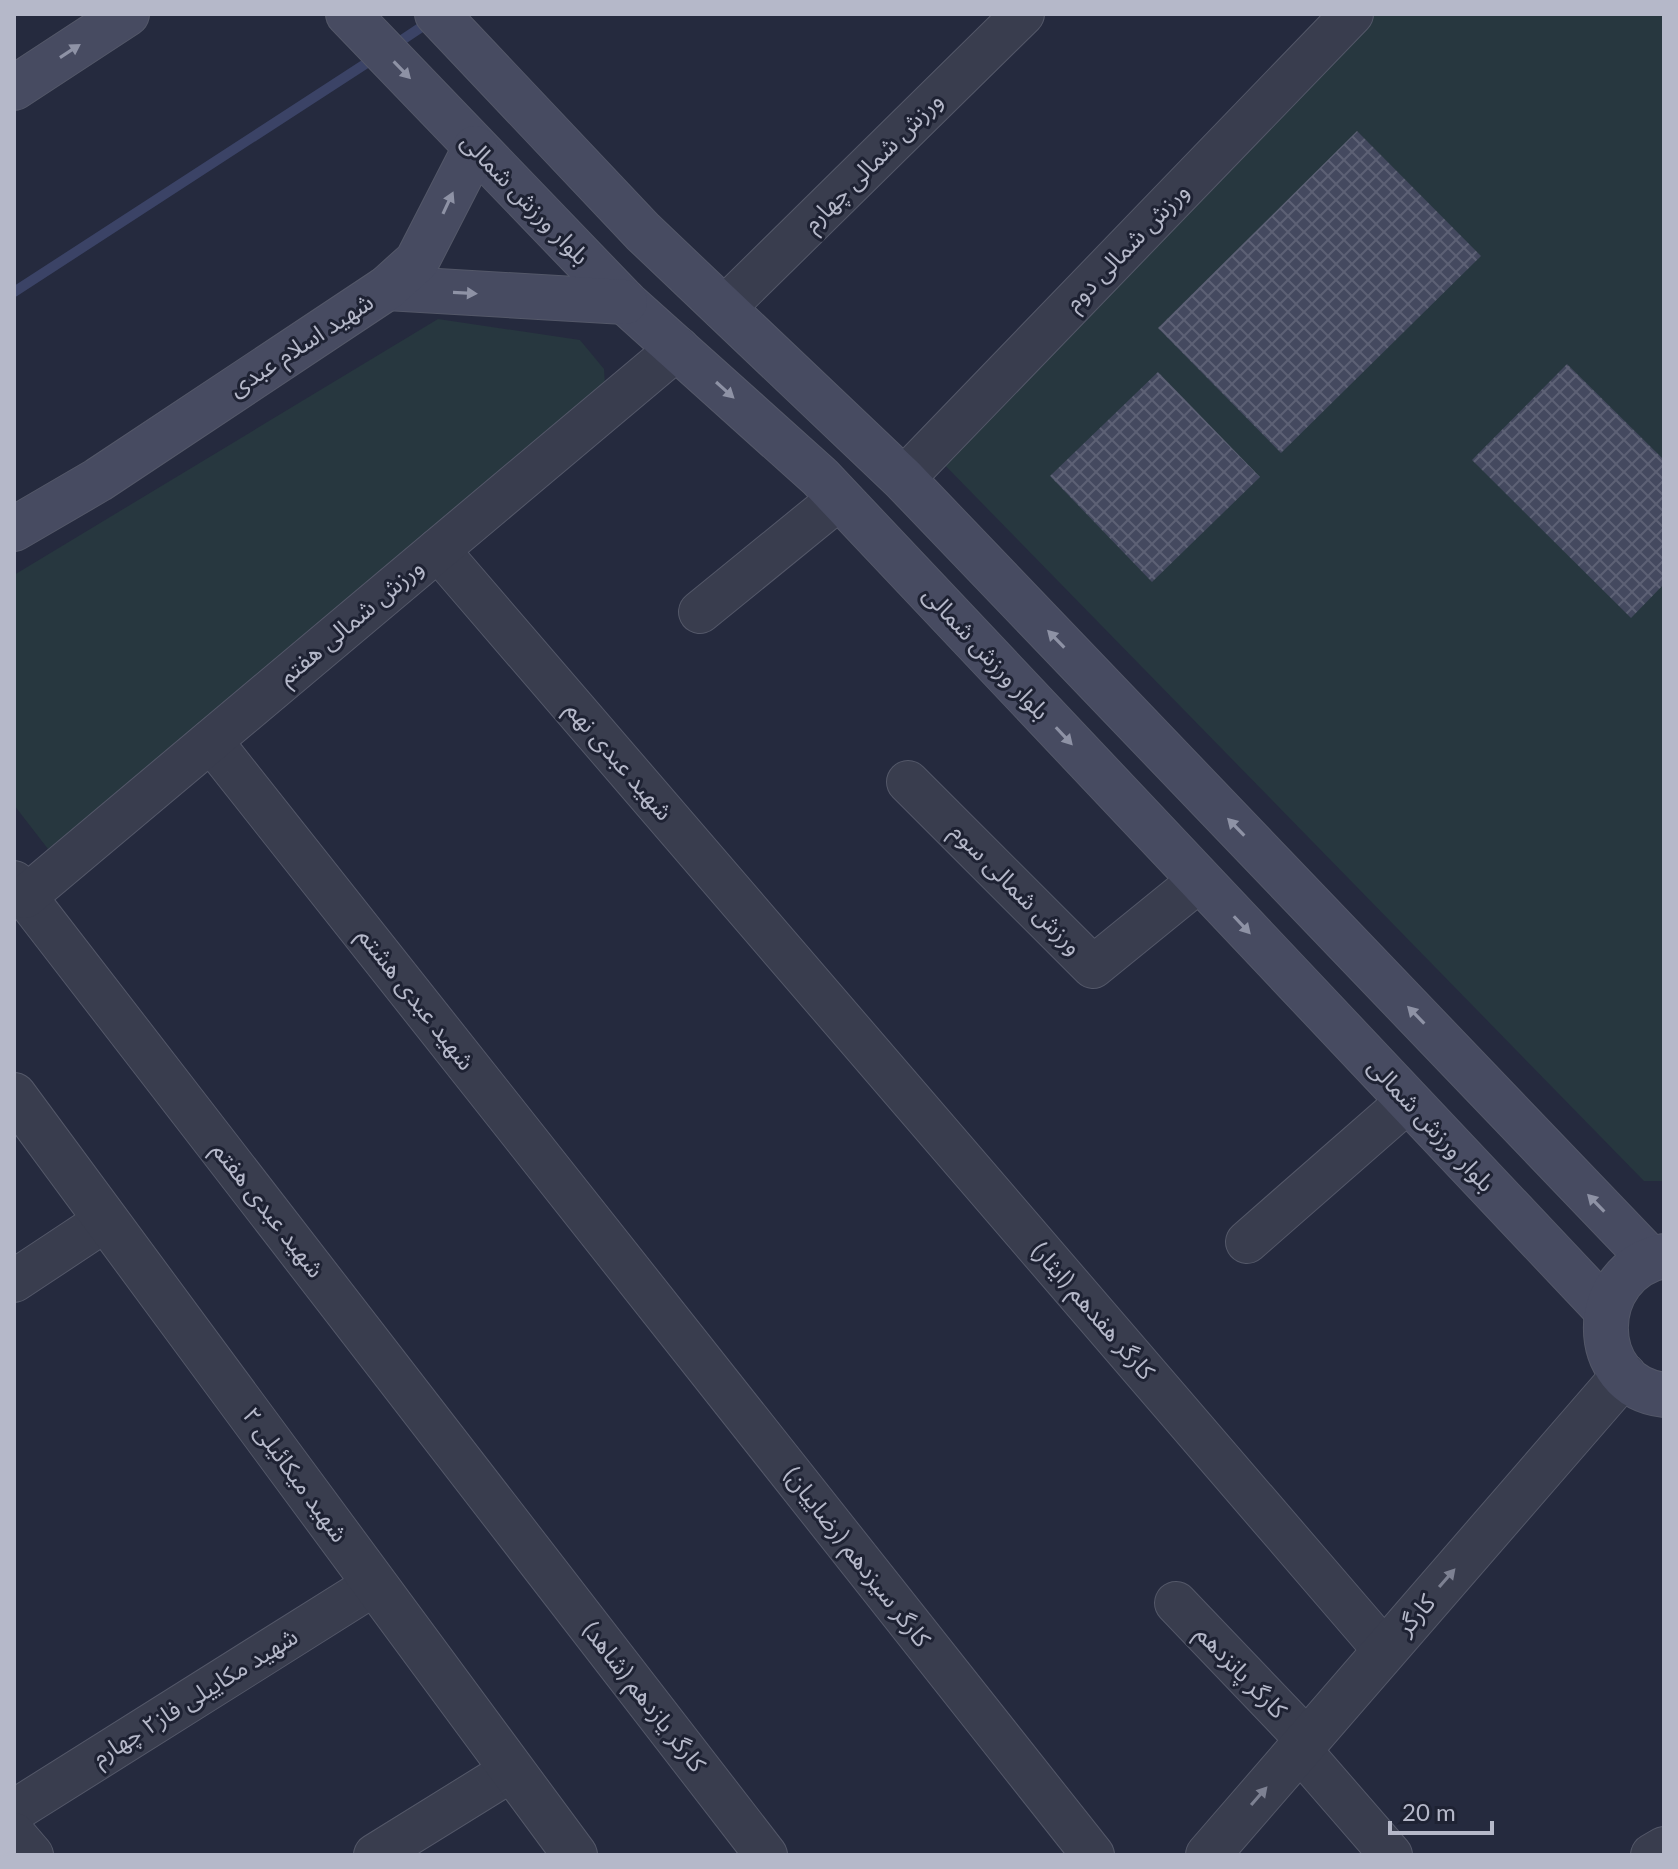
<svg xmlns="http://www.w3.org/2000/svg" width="1678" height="1869" font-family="Lato,'Noto Sans Arabic',sans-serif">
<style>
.green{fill:#27373f}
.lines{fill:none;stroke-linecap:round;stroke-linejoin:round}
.stream{stroke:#3b4366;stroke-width:10}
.building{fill:url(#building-cross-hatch)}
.minor-casing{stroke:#545869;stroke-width:44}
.tertiary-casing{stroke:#545869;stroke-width:46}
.secondary-casing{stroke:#545869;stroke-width:46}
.minor{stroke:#393d4e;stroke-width:42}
.tertiary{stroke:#393d4e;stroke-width:44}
.secondary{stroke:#474b61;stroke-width:44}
.oneway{fill:#8e92a5}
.oneway2{fill:#7d8192}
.labels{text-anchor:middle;stroke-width:6;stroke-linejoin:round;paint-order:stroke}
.street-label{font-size:24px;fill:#b5b8c9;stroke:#1e2233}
</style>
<defs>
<pattern id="building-cross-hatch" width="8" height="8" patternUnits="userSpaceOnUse" patternTransform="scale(2)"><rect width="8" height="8" fill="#44495f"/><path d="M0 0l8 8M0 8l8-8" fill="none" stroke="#5d6175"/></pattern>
</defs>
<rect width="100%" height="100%" fill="#252a3e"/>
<!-- green -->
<g class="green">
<path d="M1376,14h288v1167h-20l-710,-727z"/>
<path d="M438,319l142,21 24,29 2,33 -558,447 -34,-44v-230z"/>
</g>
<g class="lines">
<!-- stream -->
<g class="stream">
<path d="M393,46l36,-24"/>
<path d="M14,292l362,-235"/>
</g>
</g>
<!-- building -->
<g class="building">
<path d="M1357,131l124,125 -200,197 -123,-125z"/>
<path d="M1567,364l97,96v124l-33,34 -159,-158z"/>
<path d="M1158,372l102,105 -108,105 -102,-106z"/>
</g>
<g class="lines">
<defs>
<g id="minor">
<path d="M723,309l300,-295"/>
<path d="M903,479l449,-465"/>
<path d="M438,550l947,1101"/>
<path d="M700,612l140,-114"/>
<path d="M211,741l882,1114"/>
<path d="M908,782l185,185 107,-87"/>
<path d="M14,882l752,973"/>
<path d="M25,897l653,-549"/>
<path d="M1247,1242l161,-141"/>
<path d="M14,1281l92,-61"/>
<path d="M1176,1603l131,137"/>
<path d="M1299,1749l92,106"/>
<path d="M14,1811l361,-227"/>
<path d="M14,1834l18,21"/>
<path d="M375,1855l137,-85"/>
<path d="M1652,1855l12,-7"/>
</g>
<g id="tertiary">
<path d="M14,1095l561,760"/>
<path d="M1208,1855l416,-480"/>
</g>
<g id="secondary">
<path d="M348,14l277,288 195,175 786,833"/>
<path d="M437,14l206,218 260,247 747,780"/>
<path d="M14,88l113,-74"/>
<path d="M387,288l238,14"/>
<path d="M14,529l84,-49 289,-192 30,-27 58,-113"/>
<path d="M1664,1256c-77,15 -78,130 0,139"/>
</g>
</defs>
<!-- minor casing -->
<use href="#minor" class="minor-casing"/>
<!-- tertiary casing -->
<use href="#tertiary" class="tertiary-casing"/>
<!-- secondary casing -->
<use href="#secondary" class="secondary-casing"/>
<!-- minor -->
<use href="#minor" class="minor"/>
<!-- tertiary -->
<use href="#tertiary" class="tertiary"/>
<!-- secondary -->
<use href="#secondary" class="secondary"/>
</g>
<!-- one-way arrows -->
<defs><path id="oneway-solid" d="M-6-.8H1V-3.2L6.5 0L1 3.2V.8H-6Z" transform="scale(2)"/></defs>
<g class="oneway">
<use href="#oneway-solid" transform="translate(70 51) rotate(-33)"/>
<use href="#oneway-solid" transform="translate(402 70) rotate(46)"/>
<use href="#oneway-solid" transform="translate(448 203) rotate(-65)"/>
<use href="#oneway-solid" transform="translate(465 293) rotate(3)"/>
<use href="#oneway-solid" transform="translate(725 390) rotate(42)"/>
<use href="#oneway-solid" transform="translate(1056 639) rotate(-134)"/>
<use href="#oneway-solid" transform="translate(1064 736) rotate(47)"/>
<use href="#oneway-solid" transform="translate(1236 827) rotate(-134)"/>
<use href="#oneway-solid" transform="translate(1242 925) rotate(47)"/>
<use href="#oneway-solid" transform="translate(1416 1015) rotate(-134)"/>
<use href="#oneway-solid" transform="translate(1596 1203) rotate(-134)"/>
</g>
<g class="oneway2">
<use href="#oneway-solid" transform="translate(1447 1578) rotate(-49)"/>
<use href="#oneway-solid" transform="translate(1259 1796) rotate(-49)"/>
</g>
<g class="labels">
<!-- street labels -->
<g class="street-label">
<text transform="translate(873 162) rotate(-45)" y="8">ورزش شمالی چهارم</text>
<text transform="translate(525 199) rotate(46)" y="8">بلوار ورزش شمالی</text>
<text transform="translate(1127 247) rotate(-46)" y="8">ورزش شمالی دوم</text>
<text transform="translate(301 345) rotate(-33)" y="8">شهید اسلام عبدی</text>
<text transform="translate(351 622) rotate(-40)" y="8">ورزش شمالی هفتم</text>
<text transform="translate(986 653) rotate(47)" y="8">بلوار ورزش شمالی</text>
<text transform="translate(619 761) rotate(49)" y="8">شهید عبدی نهم</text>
<text transform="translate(1016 889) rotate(45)" y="8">ورزش شمالی سوم</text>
<text transform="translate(416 999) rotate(52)" y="8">شهید عبدی هشتم</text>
<text transform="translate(1431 1125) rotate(47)" y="8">بلوار ورزش شمالی</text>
<text transform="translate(268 1210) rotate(52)" y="8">شهید عبدی هفتم</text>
<text transform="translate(1093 1311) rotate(49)" y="8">کارگر هفدهم (ایثار)</text>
<text transform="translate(295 1475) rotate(54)" y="8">شهید میکائیلی ۲</text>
<text transform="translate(857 1557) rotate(52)" y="8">کارگر سیزدهم (رضاییان)</text>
<text transform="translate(1416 1615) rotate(-49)" y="8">کارگر</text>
<text transform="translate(1241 1672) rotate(46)" y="8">کارگر پانزدهم</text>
<text transform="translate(195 1697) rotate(-32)" y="8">شهید مکاییلی فاز۲ چهارم</text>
<text transform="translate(644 1697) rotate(52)" y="8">کارگر یازدهم (شاهد)</text>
</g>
</g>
<!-- border -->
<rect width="1678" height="1869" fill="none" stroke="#b5b8c9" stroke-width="32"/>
<!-- scale -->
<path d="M1390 1821v12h102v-12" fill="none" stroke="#b5b8c9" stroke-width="4"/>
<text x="1402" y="1821" font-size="24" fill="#b5b8c9" stroke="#1e2233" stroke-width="6" paint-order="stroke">20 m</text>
</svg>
